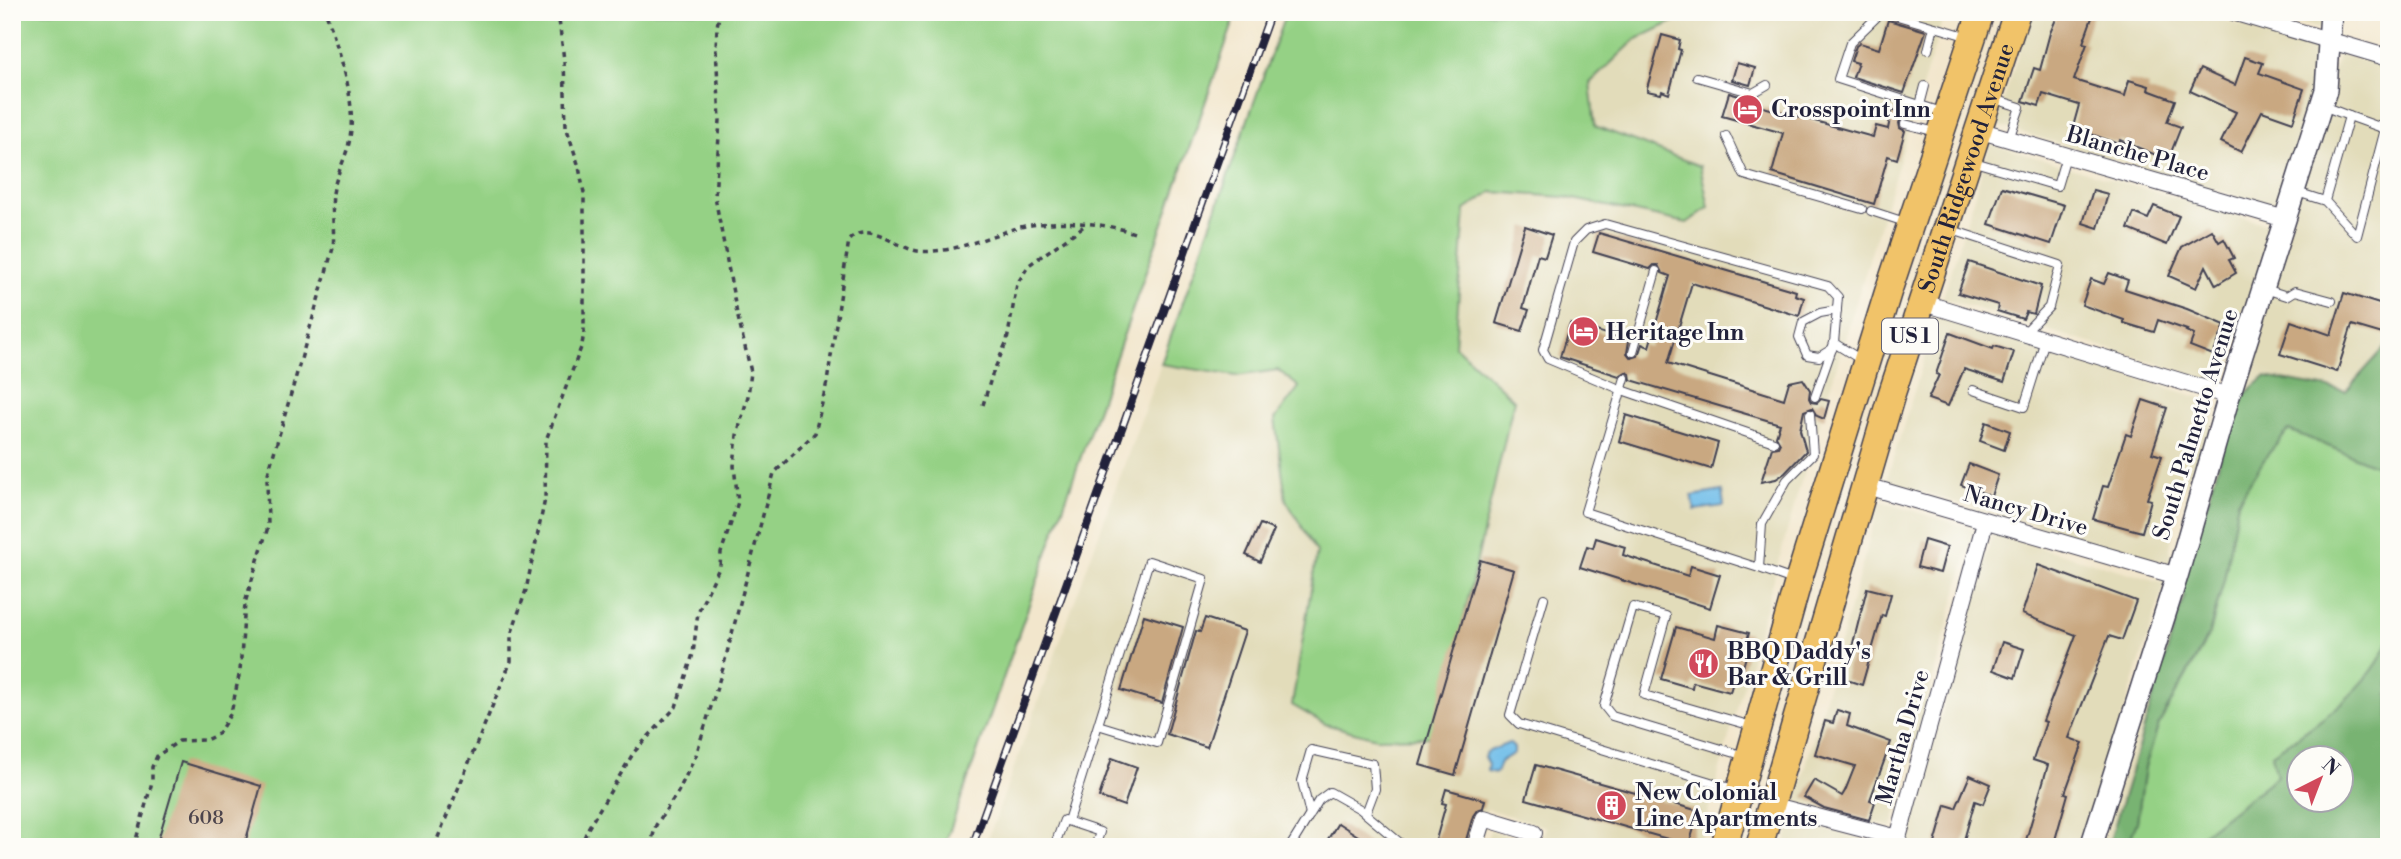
<svg xmlns="http://www.w3.org/2000/svg" width="2401" height="859" font-family="'Libre Bodoni',serif">
<style>
.built{fill:#e2dcba}
.green{fill:#95d185;stroke:#5c7a60;stroke-width:2}
.forest{fill:#78b372;stroke:#4d6a56;stroke-width:2;fill-rule:evenodd}
.water{fill:#6fbde9;stroke:#487092;stroke-width:2}
.building{fill:#c9a881}
.lines{fill:none;stroke-linecap:round;stroke-linejoin:round}
.service-casing{stroke:#413f51;stroke-width:10}
.minor-casing{stroke:#413f51;stroke-width:18}
.tertiary-casing{stroke:#413f51;stroke-width:24}
.primary-casing{stroke:#413f51;stroke-width:29}
.path{stroke:#413f51;stroke-width:3.5;stroke-dasharray:5 5;stroke-linecap:butt}
.service{stroke:#fff;stroke-width:8}
.minor{stroke:#fff;stroke-width:16}
.tertiary{stroke:#fff;stroke-width:21}
.primary{stroke:#f1c369;stroke-width:26}
.rail-casing{stroke:#22223b;stroke-width:8}
.rail{stroke:#fdfcf7;stroke-width:5;stroke-dasharray:16;stroke-linecap:butt}
.labels{text-anchor:middle;stroke-width:6;stroke-linejoin:round;paint-order:stroke}
.number-label{font-size:19px;fill:#4c444c}
.shield{fill:#fdfcf7;stroke:#646373;stroke-width:2}
.shield-label{font-size:21px;font-weight:bold;fill:#22223b}
.poi-label{font-size:23px;font-weight:bold;fill:#22223b;stroke:#fdfcf7;text-anchor:start}
.street-label{font-size:23px;fill:#22223b;stroke:#fdfcf7}
</style>
<rect width="100%" height="100%" fill="#fdfcf7"/>
<filter id="ink" filterUnits="userSpaceOnUse"><feTurbulence type="fractalNoise" baseFrequency=".0143" numOctaves="2"/><feDisplacementMap in="SourceGraphic" scale="14" xChannelSelector="R" yChannelSelector="G"/><feConvolveMatrix kernelMatrix="1 2 1 2 8 2 1 2 1" color-interpolation-filters="sRGB"/></filter>
<filter id="wash" filterUnits="userSpaceOnUse"><feTurbulence type="fractalNoise" baseFrequency=".00686" numOctaves="4" result="noise"/><feDisplacementMap in="SourceGraphic" scale="28" xChannelSelector="R" yChannelSelector="G"/><feGaussianBlur stdDeviation="1.57" result="paint"/><feColorMatrix in="noise" values="0 0 0 0 0 0 0 0 0 0 0 0 0 0 0 0 0 1.4 0 .05"/><feComposite in="paint" operator="in"/></filter>
<g filter="url(#wash)">
<rect width="100%" height="100%" fill="#f2e6cc"/>
<!-- built -->
<g class="built">
<path d="M1693,12h252l-146,477 -101,358h-213l5,-17 49,15 7,-18 -58,-18 -13,8 -9,30h-481l176,-483 74,12 43,-6 21,17 -13,113 31,52 -25,153 163,-359 10,-136 26,-18 73,5 136,-31 -105,-40 -5,-43 45,-43z"/>
<path d="M2031,12h168l120,37 -2,40 -38,119 -283,-83z"/>
<path d="M2266,12h56l-1,17z"/>
<path d="M2338,54l51,14v275l-43,49 -80,-15 -29,24z"/>
<path d="M1990,144l283,82 -49,158 -281,-86z"/>
<path d="M1937,317l281,86 -11,38 -29,55 -8,53 3,9 -2,6 -285,-82z"/>
<path d="M1880,501l94,28 -82,298 -96,-26z"/>
<path d="M1992,534l173,49 -84,264h-185l11,-7z"/>
<path d="M2182,589l2,6 -76,252h-8z"/>
<path d="M1791,820l100,27h-107z"/>
</g>
<!-- green -->
<g class="green">
<path d="M12,12h1225l-293,835h-932z"/>
<path d="M1286,12h407l-58,28 -45,43 5,43 105,40 9,41 -22,16 -123,-26 -72,-5 -27,18 -10,136 59,54 -78,337 -60,1 -51,-14 -33,-19 25,-153 -31,-52 -11,-81 24,-32 -21,-17 -42,6 -75,-12z"/>
<path d="M2289,430l100,41v168c-16,49 -75,87 -117,115l5,22 -90,71h-60l10,-25 8,-55 14,-43 51,-90 14,-54 14,-79 29,-46z"/>
</g>
<!-- forest -->
<g class="forest">
<path d="M2389,343v128l-100,-41 -22,25 -29,46 -14,79 -15,54 -50,90 -14,43 -8,55 -10,25h-19l76,-251 -2,-7 55,-188 28,-24 81,14z"/>
<path d="M2389,639v177l-9,31h-193l90,-71 -5,-22c42,-28 101,-66 117,-115zM2300,758h42v42h-42z"/>
</g>
<!-- water -->
<g class="water">
<path d="M1722,491l2,15 -29,4 -3,-14z"/>
<path d="M1509,743l5,5v5l-14,9 -4,11 -9,-2 1,-7 -4,-7 3,-5z"/>
</g>
<g id="blocks">
<!-- building -->
<g class="building">
<path d="M2059,12h35l-11,31 4,1 -13,36 51,16 4,-16 20,6 -1,4 27,10 -8,22 14,5 -13,33 -48,-20 -1,4 -31,-11 -2,6 -15,-5 8,-29 -36,-11 -4,12 -16,-5 11,-33 6,2 10,-37z"/>
<path d="M1888,20l38,11 -22,62 -51,-16 5,-14 -7,-2 5,-15 4,-3 19,6z"/>
<path d="M1662,35l18,5 -2,9 3,1 -12,44 -7,-3 -1,3 -14,-3v-3z"/>
<path d="M2245,57l18,6 -4,10 45,16 -11,33 -31,-11 -21,41 -20,-10 15,-30 -46,-21 10,-22 35,16z"/>
<path d="M1737,63l18,5 -5,17 -18,-5z"/>
<path d="M1729,93l17,5 -1,4 128,35 3,-11 12,3 4,-20 14,5v4l-5,1 -2,4 1,5 5,3 -8,28 -9,-3 -14,48 -102,-31 11,-40 -61,-17z"/>
<path d="M2002,187l62,18 -13,39 -62,-20z"/>
<path d="M2093,190l15,4 -10,34 -15,-5z"/>
<path d="M2154,206l25,10 -12,29 -39,-16 6,-16 14,6z"/>
<path d="M1525,226l27,9 -7,22 -7,-2 -15,53 6,2 -7,21 -26,-8z"/>
<path d="M2212,230l7,12 5,-3 10,19 -5,2 7,13 -20,12 -10,-19 -10,22 -27,-12 13,-29z"/>
<path d="M1599,233l197,58 -1,4 9,3 -5,18 -107,-33 -24,80 116,36 5,-17 14,-3 7,11 -1,8 2,4 6,1 4,-4 8,2 -5,18 -7,-3 -5,-8 -8,3 -4,19 6,21 -21,22 -9,6 -15,3 11,-34 6,-1 2,-4 -4,-7 4,-12 -149,-44 -1,-6 -4,-2 -7,4 -59,-19 10,-34 59,18 -2,12 4,5 7,-2 4,-12 7,3 21,-71 -8,-3 -4,-8h-4l-4,4 -57,-17z"/>
<path d="M1969,262l72,24 -7,28 -8,-2 -3,7 -26,-8 1,-6 -40,-12z"/>
<path d="M2109,273l19,7 -3,9 62,20 38,16 -12,30 -23,-9 4,-11 -8,-4 1,-1 -29,-10 -4,12 -30,-9v-3l-42,-15 9,-26 13,5z"/>
<path d="M2344,293l45,14v29l-37,-11 -15,47 -57,-18 11,-33 40,14z"/>
<path d="M1950,333l43,16 1,-3 20,6 -10,30 -40,-13 -16,37 -20,-7 11,-24 -3,-1z"/>
<path d="M2143,400l24,8 -15,45 10,3 -15,43 4,1 -9,32 -49,-13 10,-33 5,1 18,-53 5,2z"/>
<path d="M1626,415l92,28 -7,26 -92,-28z"/>
<path d="M1986,422l24,9 -6,19 -24,-9z"/>
<path d="M1969,464l29,11 -7,21 -30,-11z"/>
<path d="M1260,524l14,6 -14,32 -14,-7z"/>
<path d="M1596,538l29,9 -2,8 65,21 3,-10 29,9 -10,33 -130,-41 7,-21 6,2z"/>
<path d="M1924,540l23,7 -7,26 -23,-6z"/>
<path d="M1480,560l34,10 -59,205 -35,-10z"/>
<path d="M2038,565l98,36 -14,39 -13,-4 -40,102 14,5 -18,50 3,1 -15,53h-29l24,-82 -15,-5 13,-38 -3,-1 33,-86 -54,-21z"/>
<path d="M1867,588l24,6 -6,22 -3,-1 -20,70 -18,-6z"/>
<path d="M1144,615l39,12 -21,76 -41,-13z"/>
<path d="M1205,618l40,13 -38,116 -40,-13 29,-103 4,1z"/>
<path d="M1718,625l31,8 -5,19 3,1 -7,24 -5,-2 -5,17 -37,-10 -1,6 -31,-9 15,-52 39,11z"/>
<path d="M2002,642l22,7 -9,29 -22,-8z"/>
<path d="M1837,710l13,4 -3,12 44,16 -21,58 5,2 -6,18 -45,-12 -20,-11 10,-17 28,16 3,-5 10,-25 -40,-12 10,-33 8,2z"/>
<path d="M1112,758l25,9 -13,39 -25,-9z"/>
<path d="M181,762l80,24 -17,61h-88z"/>
<path d="M1536,765l163,46 -10,34 -163,-46z"/>
<path d="M1970,775l21,9 -8,20 -8,-3 -13,46h-28l12,-42 10,3z"/>
<path d="M1446,789l39,11 -2,8 -6,2 -4,6 -9,31h-30l12,-43 -4,-1z"/>
<path d="M1338,823l37,24h-52z"/>
</g>
</g>
</g>
<g filter="url(#ink)">
<use href="#blocks" fill-opacity="0" stroke="#413f51" stroke-width="2"/>
<g class="lines">
<defs>
<g id="service">
<path d="M1882,12l-32,31 -12,36 104,33"/>
<path d="M1884,12l85,25"/>
<path d="M1928,50l6,-23"/>
<path d="M1697,77l56,16 14,-8"/>
<path d="M1991,98l29,9 -11,32"/>
<path d="M1920,105l5,-19"/>
<path d="M2323,106l26,10"/>
<path d="M1905,124l31,8"/>
<path d="M1726,136l18,39 118,34"/>
<path d="M1971,161l86,25 9,-30"/>
<path d="M2297,192l28,9 24,-85 36,13 -28,107 -32,-35"/>
<path d="M1871,211l37,12"/>
<path d="M1949,229l111,36 -11,42 -25,26"/>
<path d="M2265,289l22,7 8,-5 37,10"/>
<path d="M1834,343l29,18"/>
<path d="M1832,349l-13,8 -12,-2 -8,-18 4,-15 17,-9 17,-3"/>
<path d="M1633,352l23,-81"/>
<path d="M1625,378l-40,134 174,56 3,-44 25,-44 26,-26 -3,-40"/>
<path d="M1973,390l51,17 21,-67"/>
<path d="M1774,442l-152,-52 -74,-31 -5,-9 31,-108 12,-12 19,-6 223,62 10,11 -4,46 -19,54"/>
<path d="M1759,568l37,13"/>
<path d="M1544,598l-34,117 9,9 218,66"/>
<path d="M1745,756l-133,-40 -8,-10 29,-99 33,9 -22,79 108,31"/>
<path d="M1310,815l-8,-34 9,-31 62,14 2,25 -9,24"/>
<path d="M1068,821l81,-260 55,18 -47,164 -59,-18"/>
<path d="M1054,847l10,-27 36,12 -5,15"/>
<path d="M1290,847l29,-47 11,-8 30,17 45,38"/>
</g>
<g id="minor">
<path d="M2233,12l156,46"/>
<path d="M1978,130l307,89"/>
<path d="M1921,302l308,94"/>
<path d="M1863,485l314,91"/>
<path d="M1771,805l127,33 87,-316"/>
<path d="M1475,847l9,-29 50,15"/>
</g>
<path id="tertiary" d="M2091,847l86,-271 52,-180 97,-306 5,-78"/>
<g id="primary">
<path d="M1724,847l74,-265 90,-290 93,-280"/>
<path id="s1" d="M1759,847l133,-454 125,-381"/>
</g>
</defs>
<!-- service casing -->
<use href="#service" class="service-casing"/>
<!-- minor casing -->
<use href="#minor" class="minor-casing"/>
<!-- tertiary casing -->
<use href="#tertiary" class="tertiary-casing"/>
<!-- primary casing -->
<use href="#primary" class="primary-casing"/>
<!-- path -->
<g class="path">
<path d="M983,405l9,-30 15,-34 10,-57 12,-19 55,-39"/>
<path d="M134,847l18,-65v-15l5,-11 22,-15 27,-1 12,-6 13,-21 9,-42 5,-68 23,-76 -1,-50 66,-229c2,-18 -2,-36 0,-54 2,-17 12,-34 16,-51 9,-44 -10,-89 -23,-131"/>
<path d="M434,847l77,-186v-26l15,-45 19,-91 1,-59 36,-95 2,-13v-139l-5,-26 -13,-41 -2,-66 -6,-48"/>
<path d="M581,847l6,-17 47,-78 42,-45 17,-53 5,-42 22,-46 1,-13 17,-51 -4,-36 3,-31 11,-39 3,-24 -15,-63 -21,-112 5,-77 -4,-72 1,-22 3,-14"/>
<path d="M650,847l6,-22 22,-33 18,-37 27,-87 51,-195 41,-40 12,-51 22,-142c17,-19 45,5 64,10 9,3 22,1 31,0 25,-4 49,-15 72,-22 38,-9 85,-7 121,6"/>
</g>
<!-- service -->
<use href="#service" class="service"/>
<!-- minor -->
<use href="#minor" class="minor"/>
<!-- tertiary -->
<use href="#tertiary" class="tertiary"/>
<!-- primary -->
<use href="#primary" class="primary"/>
<defs>
<path id="rail" d="M972,847l299,-835"/>
</defs>
<!-- rail casing -->
<use href="#rail" class="rail-casing"/>
<!-- rail -->
<use href="#rail" class="rail"/>
</g>
</g>
<!-- icons -->
<defs>
<symbol id="hotel-disc" viewBox="-11 -11 22 22"><circle r="9.5" fill="#d1495b" stroke="#fdfcf7"/><path d="M-6-4.5h1.5V1H6V5H4.5V3h-9V5H-6ZM-4 0a1.8 1.8 0 1 1 3.6 0ZM.5 0V-2.5h3Q6-2.5 6 0Z" fill="#fff"/></symbol>
<symbol id="restaurant-disc" viewBox="-11 -11 22 22"><circle r="9.5" fill="#d1495b" stroke="#fdfcf7"/><path d="M-5-6h1v4h1v-4h1v4h1v-4h1v5L-1.5 .5V6h-2V.5L-5-1ZM5-6V6H3V1.5H1.5Q1.5-4 5-6Z" fill="#fff"/></symbol>
<symbol id="building-disc" viewBox="-11 -11 22 22"><circle r="9.5" fill="#d1495b" stroke="#fdfcf7"/><path d="M-4-6H4V6H1V3H-1V6H-4ZM-2.5-4.3h1.7v1.8h-1.7ZM.8-4.3h1.7v1.8H.8ZM-2.5-1h1.7V.8h-1.7ZM.8-1h1.7V.8H.8Z" fill="#fff"/></symbol>
</defs>
<g fill-rule="evenodd">
<use href="#hotel-disc" x="1730" y="92" width="35" height="35"/>
<use href="#hotel-disc" x="1566" y="314" width="35" height="35"/>
<use href="#restaurant-disc" x="1686" y="646" width="35" height="35"/>
<use href="#building-disc" x="1594" y="788" width="35" height="35"/>
</g>
<g class="labels">
<!-- number labels -->
<g class="number-label">
<text x="206" y="824">608</text>
</g>
<!-- shield labels -->
<rect class="shield" x="1882" y="318.5" width="56" height="35" rx="5"/>
<g class="shield-label">
<text x="1910" y="343">US 1</text>
</g>
<!-- poi labels -->
<g class="poi-label">
<text x="1771" y="117">Crosspoint Inn</text>
<text x="1606" y="340">Heritage Inn</text>
<text x="1727" y="659">BBQ Daddy's<tspan x="1727" dy="26">Bar &amp; Grill</tspan></text>
<text x="1635" y="800">New Colonial<tspan x="1635" dy="26">Line Apartments</tspan></text>
</g>
<!-- street labels -->
<g class="street-label">
<text transform="translate(2138 153) rotate(16)" y="8">Blanche Place</text>
<text dy="8" stroke="none"><textPath href="#s1" startOffset="710">South Ridgewood Avenue</textPath></text>
<text transform="translate(2195 424) rotate(-73)" y="8">South Palmetto Avenue</text>
<text transform="translate(2026 510) rotate(16)" y="8">Nancy Drive</text>
<text transform="translate(1902 737) rotate(-74)" y="8">Martha Drive</text>
</g>
</g>
<!-- margin -->
<rect width="2401" height="859" fill="none" stroke="#fdfcf7" stroke-width="42"/>
<!-- north arrow -->
<g transform="translate(2320 779) rotate(42)"><circle r="33" fill="#fdfcf7" stroke="#a5a5ac" stroke-width="2"/>
<path d="M0-5L12 26L0 18L-12 26Z" fill="#d1495b"/>
<text y="-10" font-size="19" font-weight="bold" text-anchor="middle" fill="#22223b">N</text>
</g>
</svg>
